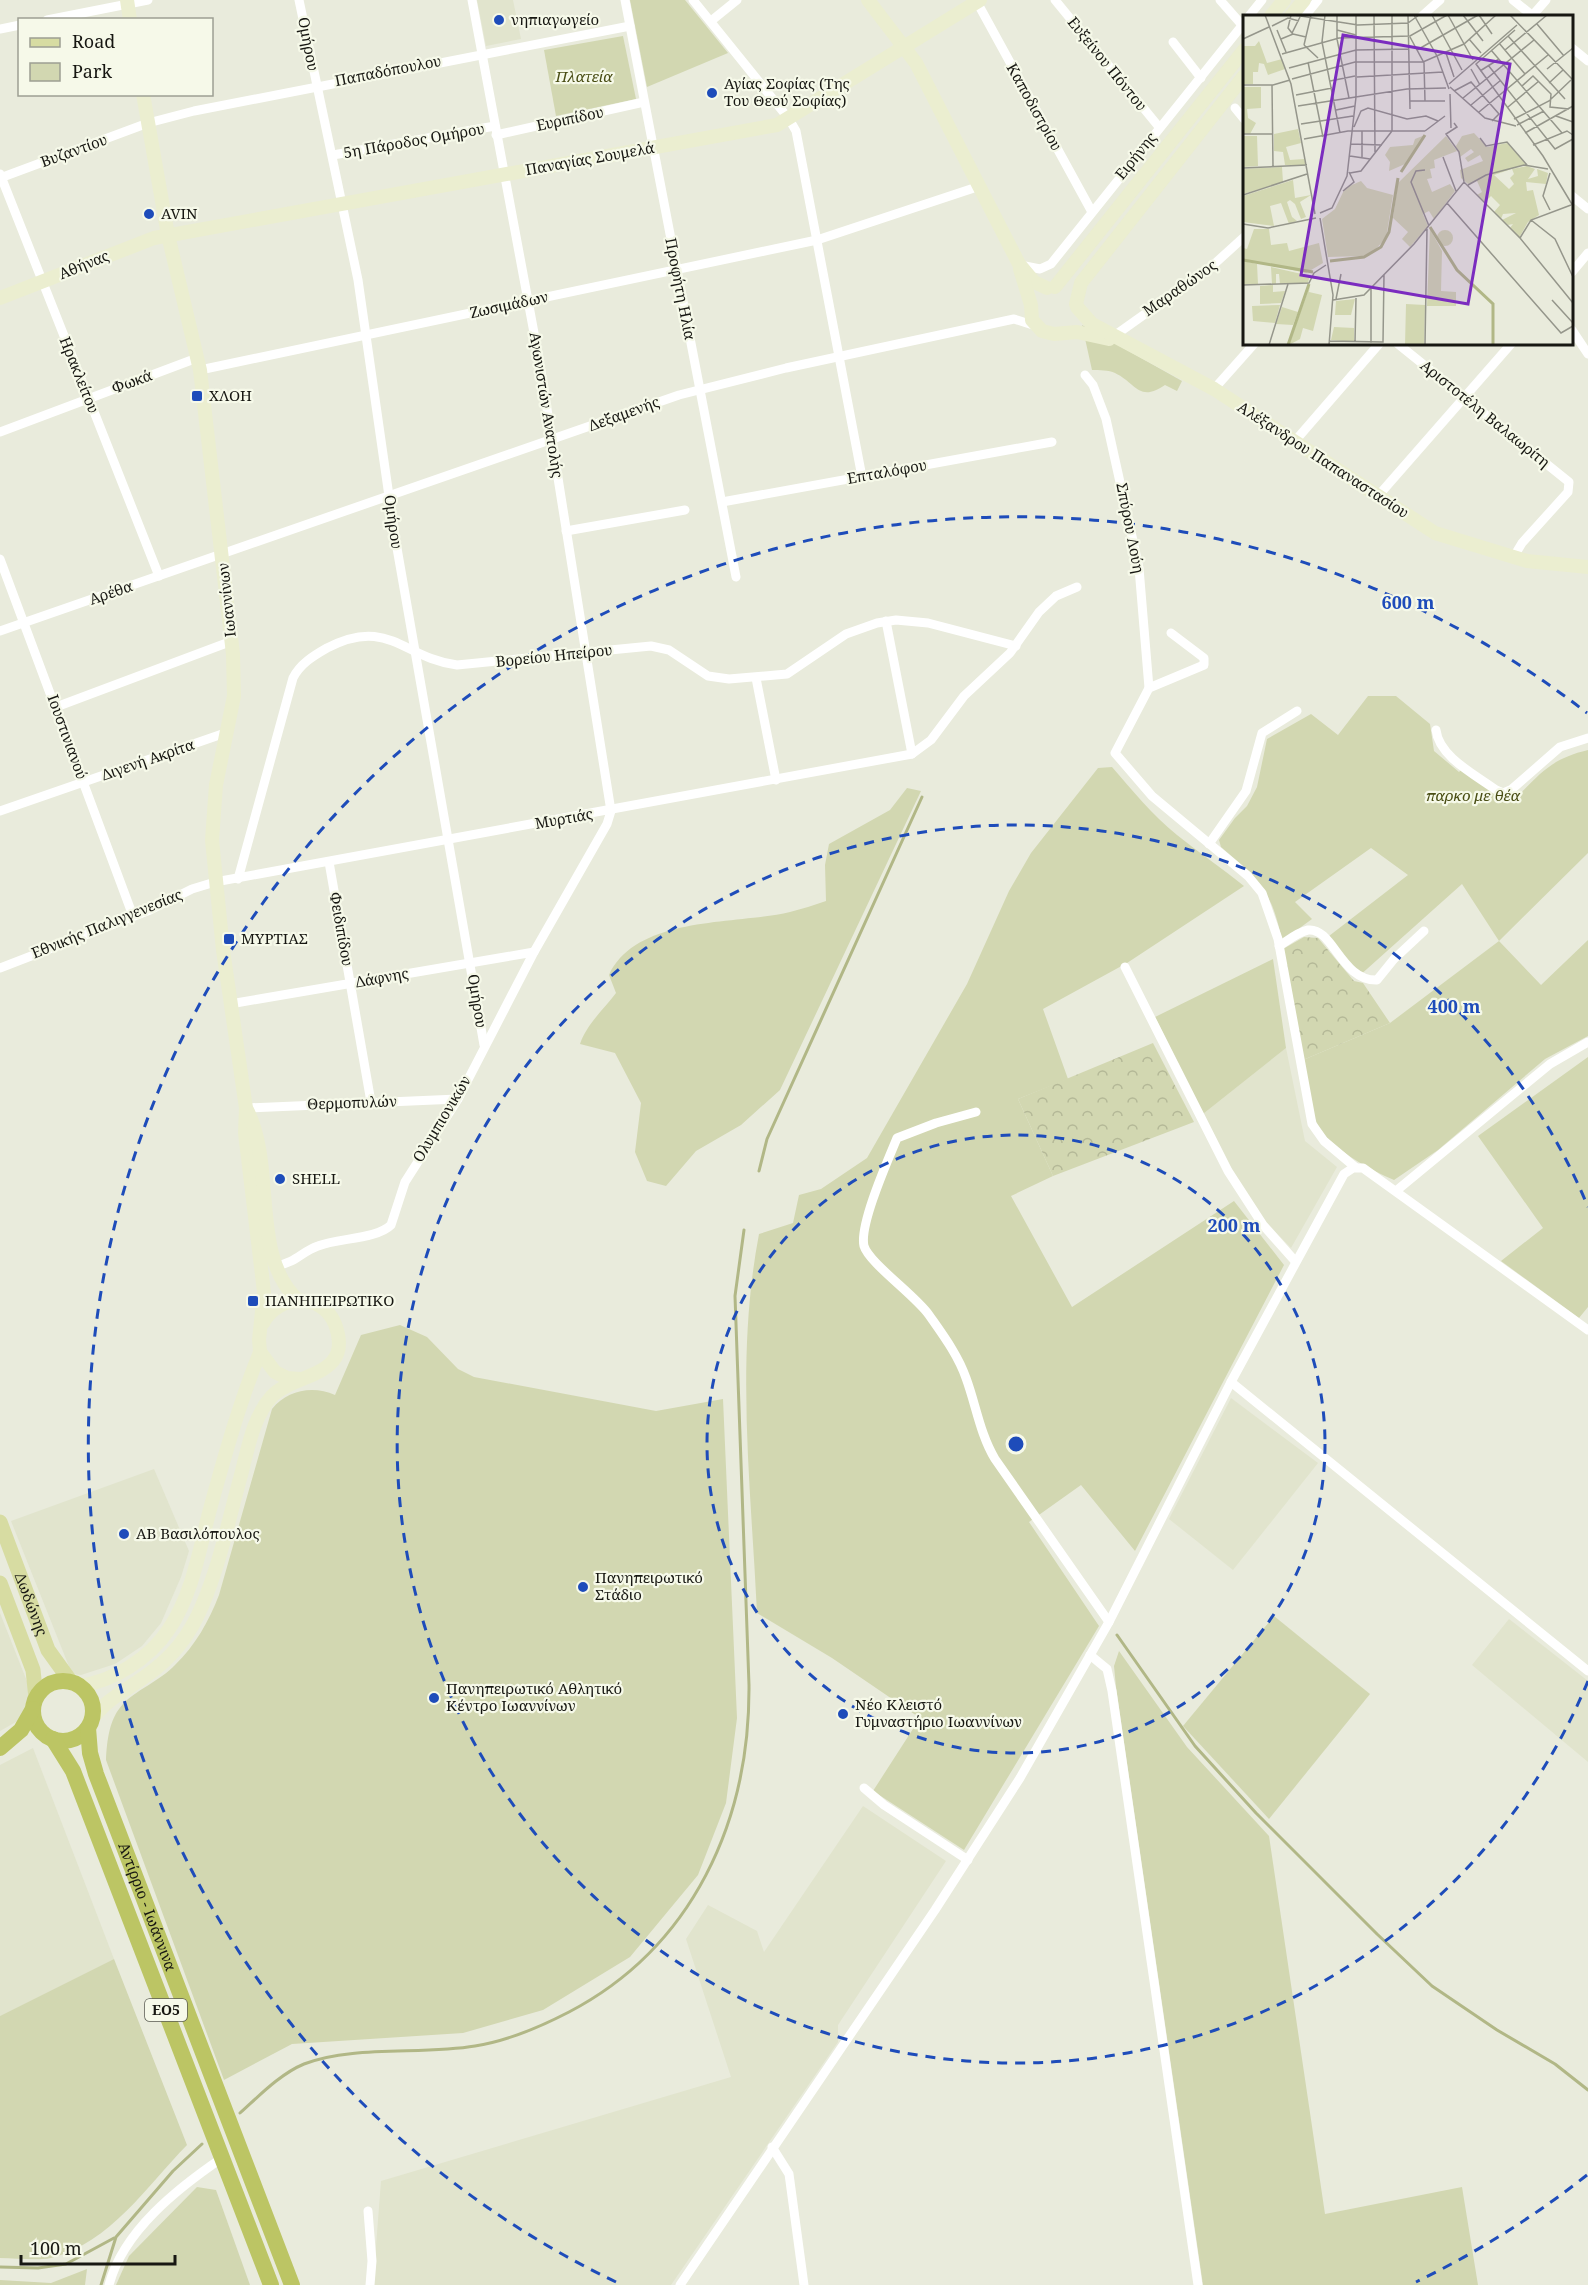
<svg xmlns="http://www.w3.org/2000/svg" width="1588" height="2285" font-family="'Noto Serif',serif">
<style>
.built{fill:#e1e4cd}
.green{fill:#d2d7b1}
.forest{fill:url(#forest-crowns)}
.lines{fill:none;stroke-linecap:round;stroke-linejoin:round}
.stream{stroke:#b1b786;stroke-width:3}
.street{stroke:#fff;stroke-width:9}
.secondary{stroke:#ebeed0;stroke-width:14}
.primary{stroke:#d7dca2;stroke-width:15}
.highway{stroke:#bcc564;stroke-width:16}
.ring{fill:none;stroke:#1e4cba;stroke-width:3;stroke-dasharray:10 8}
.poi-dot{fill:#1e4cba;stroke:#f6f9e9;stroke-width:2}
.labels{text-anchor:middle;stroke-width:4.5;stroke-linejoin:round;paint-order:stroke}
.shield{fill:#f6f9e9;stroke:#5a5b52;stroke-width:1.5}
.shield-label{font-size:14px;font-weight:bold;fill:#171712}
.poi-label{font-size:15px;fill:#171712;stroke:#f6f9e9;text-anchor:start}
.street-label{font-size:15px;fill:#171712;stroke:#f6f9e9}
.park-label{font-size:15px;font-style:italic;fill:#494d14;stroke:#f6f9e9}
.inset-river{fill:none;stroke:#b1b786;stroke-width:3}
.inset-road{fill:none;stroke:#95968b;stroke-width:1.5}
.view{fill:#7b2cbf;fill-opacity:0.15;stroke:#7b2cbf;stroke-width:3}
.inset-edge{fill:none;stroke:#171712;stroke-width:3}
.centre{fill:#1e4cba;stroke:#f6f9e9;stroke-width:3}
.ring-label{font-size:18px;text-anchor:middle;font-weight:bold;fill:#1e4cba;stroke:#f6f9e9;stroke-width:4.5;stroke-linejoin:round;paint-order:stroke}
</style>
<defs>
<pattern id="forest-crowns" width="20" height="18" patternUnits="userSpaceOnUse" patternTransform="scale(1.5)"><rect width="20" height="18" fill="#d2d7b1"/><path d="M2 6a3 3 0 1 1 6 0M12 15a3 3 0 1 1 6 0" fill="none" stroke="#b4b897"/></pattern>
</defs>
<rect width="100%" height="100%" fill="#e9ebdc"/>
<!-- built -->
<g class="built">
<path d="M477,0h36l8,39 -35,7z"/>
<path d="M1286,1048l19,93 32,26 -46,81 -30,-31 -36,-56 -22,-47z"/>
<path d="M1231,1398l87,65 -85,107 -64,-51z"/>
<path d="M154,1469l35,82 -8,26 -20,46 -19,23 -27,18 -34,11 -9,-1 -61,-153z"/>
<path d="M0,1613l32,81 -3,15 -8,10 -21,12z"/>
<path d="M1509,1619l79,62v81l-116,-97z"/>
<path d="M33,1748l81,211 -114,57v-251z"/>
<path d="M863,1806l83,55 -108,164v17l-167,243h-298l8,-104 350,-104 -45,-138 22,-34 49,26 7,21z"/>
</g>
<!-- green -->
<g class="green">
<path d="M630,0h55l43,53 -81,34z"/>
<path d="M623,36l13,63 -80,17 -12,-66z"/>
<path d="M1082,325l100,56 -5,10 -12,-6c-26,18 -29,-2 -50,-12 -6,-3 -16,-3 -23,-3z"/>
<path d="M1368,696h28l34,28 4,27 25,21 3,-3 40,30 11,2c27,-27 37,-42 75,-51v103l-89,88 42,44 47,-45v96l-43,23 -107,91 -44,30c-23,-10 -55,-27 -71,-47 -14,-18 -16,-51 -20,-73l87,-37 109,-82 -37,-57 -104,93 -29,-41 79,-61 -37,-27 -76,54 17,17 -30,22c-10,-51 -23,-61 -61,-94l-2,-7 16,-22 12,-12 10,-19 10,-48 44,-25 27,21z"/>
<path d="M1112,767c21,24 40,48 65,68 22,18 45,33 67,51l-117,77 -84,46 25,70 -50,20 35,77 -42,20 61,111 162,-106 50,64 -149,286 -54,-66 -52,37 70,104 -135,224 -91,-59 47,-73 -88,-60 -75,-45c-6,-126 -22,-254 2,-379l34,-11 6,-28 22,-6 46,-31 100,-174 42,-93 22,-38 67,-85z"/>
<path d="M907,788l14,3 -141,299 -39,35 -45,26 -30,35 -19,-5 -12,-29 6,-49 -26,-50 -35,-9c7,-20 23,-34 36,-51l-7,-18c28,-60 127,-50 181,-63 12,-3 24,-7 36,-11l-1,-36 4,-21 61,-34z"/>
<path d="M1273,959l13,89 -83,66 -48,-97z"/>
<path d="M1588,1057v250l-9,11 -78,-57 42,-33 -65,-92z"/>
<path d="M400,1325l27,12 31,32 16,8 182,34 67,-12 14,319 -11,85 -28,72 -68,82 -87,53 -80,23 -171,11 -68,36 -118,-320c1,-19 3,-41 17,-56 10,-12 38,-24 52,-39 20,-19 34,-44 44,-70l53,-186c15,-19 41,-24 63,-14l26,-60z"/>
<path d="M1274,1616l96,78 -101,125 -86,-93z"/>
<path d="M1119,1651l68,96 82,89 56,378 137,-27 16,98h-275l-87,-598 -2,-21z"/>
<path d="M114,1959l73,186c-40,41 -77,98 -136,113 -15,3 -35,0 -51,0v-242z"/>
<path d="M197,2187l19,3 34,95h-134l13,-29z"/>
<path d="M87,2269l-2,16h-85v-5l51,3z"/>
</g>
<!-- forest -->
<g class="forest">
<path d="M1304,937l14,1 36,43 9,2 27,40 -87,37 -20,-111z"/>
<path d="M1153,1043l41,79 -141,54 -35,-77z"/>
</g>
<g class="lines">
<!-- stream -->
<g class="stream">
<path d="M759,1171l8,-32 155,-342"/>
<path d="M1117,1635l78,111 61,67 121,121 55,52 65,44 58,34 33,26"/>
<path d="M240,2113c19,-17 40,-39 64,-49 48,-19 119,-9 171,-18 33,-5 65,-19 94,-34 124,-65 181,-191 180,-327l-14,-389 9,-66"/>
<path d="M0,2267l38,1 28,-4 48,-26"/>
<path d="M101,2285l15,-48 57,-66 29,-27"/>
</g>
<!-- street -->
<g class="street">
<path d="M299,0l59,280 36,251 90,514"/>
<path d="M625,0l111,577"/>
<path d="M693,0l96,119 7,12 66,346"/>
<path d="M1055,0l104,127"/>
<path d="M1220,0l22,25"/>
<path d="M1513,0l20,16"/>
<path d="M977,2l115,210"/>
<path d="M1249,16l13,-16"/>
<path d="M1305,16l13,-16"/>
<path d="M1422,16l18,-16"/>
<path d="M1532,16l14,-16"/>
<path d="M47,20l101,-20"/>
<path d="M711,21l26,-21"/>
<path d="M0,29l20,-4"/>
<path d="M1173,42l28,36"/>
<path d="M1572,48l16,13"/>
<path d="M1235,108l9,11"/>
<path d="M496,135l148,-33"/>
<path d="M333,155l162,-29"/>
<path d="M0,174l159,402"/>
<path d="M0,178l148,-55 46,-12 436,-85"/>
<path d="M1572,196l16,13"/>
<path d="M1020,265l20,4 11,-5 193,-241"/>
<path d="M1572,272l16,-19"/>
<path d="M1572,330l16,24"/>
<path d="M1114,336l97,-69 33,-30"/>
<path d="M1398,344l171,138 -1,10 -46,51 -9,15"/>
<path d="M200,370l617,-130 163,-54"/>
<path d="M1085,375l8,10 13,34 33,149 10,120"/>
<path d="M1214,389l40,-45"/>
<path d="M0,432l197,-74"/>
<path d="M1295,441l84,-97"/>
<path d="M1378,496l133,-152"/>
<path d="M722,502l330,-60"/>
<path d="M566,531l119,-21"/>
<path d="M0,559l133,357"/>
<path d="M886,621l26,133"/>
<path d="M0,631l679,-236 107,-27 228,-49 22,7"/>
<path d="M1171,633l33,25v7l-55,23 -34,65 37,43 96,80 14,17 16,46 34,185 12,17 31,26"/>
<path d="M756,678l20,102"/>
<path d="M56,707l176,-66"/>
<path d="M1436,730c3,27 40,45 60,60l7,3 9,-4 48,-42 28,-9"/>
<path d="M0,811l228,-79"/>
<path d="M1209,844l37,-53 16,-58 35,-22"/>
<path d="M329,862l42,240"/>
<path d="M238,879l55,-201c7,-14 20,-22 34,-30 61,-32 76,10 130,17l194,-19 18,4 39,26 21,3 58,-5 59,-40 31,-11 19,-3 32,3 88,23"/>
<path d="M1279,946c8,-5 19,-14 29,-16 25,-3 33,51 69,50l17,-21 30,-28"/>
<path d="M1125,967l103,204 35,54 32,36"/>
<path d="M0,968l150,-58 42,-21 23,-7 697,-128 19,-14 33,-44 46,-43 29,-41 17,-16 21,-9"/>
<path d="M230,1004l304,-52"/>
<path d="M246,1108l212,-9"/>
<path d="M976,1112l-40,11 -39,15c-9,22 -38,87 -33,108 5,17 52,50 65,69 14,20 29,40 37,63 10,27 14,56 29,81l114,163"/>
<path d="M1396,1191l154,-127 38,-22"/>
<path d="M276,1266c21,-4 25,-14 42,-20 20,-8 59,-7 73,-21l14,-43 53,-83 76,-147 73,-128 4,-13 -71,-446 -68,-365"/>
<path d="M1231,1382l357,289"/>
<path d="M1090,1655l17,14 5,22 86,594"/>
<path d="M864,1788l20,17 84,55"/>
<path d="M772,2147l17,27 15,111"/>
<path d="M368,2211l4,50 -2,24"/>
<path d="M109,2285c14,-54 69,-97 113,-127"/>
<path d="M680,2285l255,-375 85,-132 89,-156 122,-240 113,-208 9,-6h10l225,162"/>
</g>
<!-- secondary -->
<g class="secondary">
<path d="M127,0l3,20"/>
<path d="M868,0l48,63 103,201 15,18 13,6"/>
<path d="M1271,16l13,-16"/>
<path d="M1291,16l13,-16"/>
<path d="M143,94l25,141 32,135 33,284 1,42 -18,89 -4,55 11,110 23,158 -1,25 19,159 -5,48 1,12 15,20 12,6 13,1"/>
<path d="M1020,269l11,36 1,15 10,11 12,3 23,-2 32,7"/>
<path d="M1055,287l189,-237"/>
<path d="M0,298l154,-60 623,-113 203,-125"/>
<path d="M1076,304l5,-21 163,-207"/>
<path d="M1077,307l15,17 122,65 221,144 92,28 61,6"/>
<path d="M247,1110c29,56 3,147 51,190"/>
<path d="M78,1686c35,-4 72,-28 91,-57 23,-34 30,-77 40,-116 15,-55 30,-109 51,-161"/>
<path d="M91,1721c14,-21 32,-29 52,-43 28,-19 46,-41 59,-72 18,-42 27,-88 39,-131 7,-27 12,-58 31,-79 23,-24 83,-18 63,-72 -13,-32 -57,-30 -72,-1"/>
</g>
<!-- primary -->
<g class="primary">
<path id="s1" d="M0,1522l48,128 23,32"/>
<path d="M0,1583l33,87 3,28"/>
</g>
<!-- highway -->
<g class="highway">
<circle cx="63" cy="1711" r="30"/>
<path id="s2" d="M88,1728l2,25 6,21 196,511"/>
<path d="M53,1739l20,32 198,514"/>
<path d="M0,1748l21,-18 12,-21"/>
</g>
</g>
<!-- distance rings -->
<g class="ring">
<circle cx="1016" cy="1444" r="309"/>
<path d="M1588 1681A619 619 0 1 1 1588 1207"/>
<path d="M1587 2175A928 928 0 0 1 1416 2282M616 2282A928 928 0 1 1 1587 713"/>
</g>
<!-- markers -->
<g class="poi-dot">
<circle cx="499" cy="20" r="6"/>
<circle cx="712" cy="93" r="6"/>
<circle cx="149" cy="214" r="6"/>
<rect x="191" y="390" width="12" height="12" rx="3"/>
<rect x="223" y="933" width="12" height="12" rx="3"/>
<circle cx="280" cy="1179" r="6"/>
<rect x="247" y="1295" width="12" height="12" rx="3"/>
<circle cx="124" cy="1534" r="6"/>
<circle cx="583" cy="1587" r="6"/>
<circle cx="434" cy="1698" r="6"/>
<circle cx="843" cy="1714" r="6"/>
</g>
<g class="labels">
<!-- shield labels -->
<rect class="shield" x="145" y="1999" width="42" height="22" rx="4.5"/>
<g class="shield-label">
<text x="166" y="2015">ΕΟ5</text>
</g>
<!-- poi labels -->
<g class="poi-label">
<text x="511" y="25">νηπιαγωγείο</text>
<text x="724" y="89">Αγίας Σοφίας (Της<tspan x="724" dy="17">Του Θεού Σοφίας)</tspan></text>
<text x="161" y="219">AVIN</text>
<text x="209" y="401">ΧΛΟΗ</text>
<text x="241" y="944">ΜΥΡΤΙΑΣ</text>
<text x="292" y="1184">SHELL</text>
<text x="265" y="1306">ΠΑΝΗΠΕΙΡΩΤΙΚΟ</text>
<text x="136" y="1539">ΑΒ Βασιλόπουλος</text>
<text x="595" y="1583">Πανηπειρωτικό<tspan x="595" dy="17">Στάδιο</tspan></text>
<text x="446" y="1694">Πανηπειρωτικό Αθλητικό<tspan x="446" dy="17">Κέντρο Ιωαννίνων</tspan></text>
<text x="855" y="1710">Νέο Κλειστό<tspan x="855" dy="17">Γυμναστήριο Ιωαννίνων</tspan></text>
</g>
<!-- street labels -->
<g class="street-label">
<text transform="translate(308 44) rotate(79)" y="5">Ομήρου</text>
<text transform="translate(1107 64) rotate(51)" y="5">Ευξείνου Πόντου</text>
<text transform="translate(388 71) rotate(-11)" y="5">Παπαδόπουλου</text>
<text transform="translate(1034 107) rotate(61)" y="5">Καποδιστρίου</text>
<text transform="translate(570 119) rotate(-12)" y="5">Ευριπίδου</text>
<text transform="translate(414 141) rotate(-10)" y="5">5η Πάροδος Ομήρου</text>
<text transform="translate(74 151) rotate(-20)" y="5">Βυζαντίου</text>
<text transform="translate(1136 156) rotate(-51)" y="5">Ειρήνης</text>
<text transform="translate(590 159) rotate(-10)" y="5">Παναγίας Σουμελά</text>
<text transform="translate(84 265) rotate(-22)" y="5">Αθήνας</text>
<text transform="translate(1180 288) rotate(-35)" y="5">Μαραθώνος</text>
<text transform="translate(680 289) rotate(79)" y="5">Προφήτη Ηλία</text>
<text transform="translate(509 305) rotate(-12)" y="5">Ζωσιμάδων</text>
<text transform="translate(79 375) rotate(68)" y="5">Ηρακλείτου</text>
<text transform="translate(132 382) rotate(-20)" y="5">Φωκά</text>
<text transform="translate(546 405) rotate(81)" y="5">Αγωνιστών Ανατολής</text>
<text transform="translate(624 414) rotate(-20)" y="5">Δεξαμενής</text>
<text transform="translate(1485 414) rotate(39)" y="5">Αριστοτέλη Βαλαωρίτη</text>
<text transform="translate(1323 460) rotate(33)" y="5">Αλέξανδρου Παπαναστασίου</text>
<text transform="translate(887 472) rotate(-10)" y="5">Επταλόφου</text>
<text transform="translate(393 522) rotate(82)" y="5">Ομήρου</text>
<text transform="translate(1130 528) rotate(79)" y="5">Σπύρου Λούη</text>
<text transform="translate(111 593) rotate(-19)" y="5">Αρέθα</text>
<text transform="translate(227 600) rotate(-96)" y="5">Ιωαννίνων</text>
<text transform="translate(554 656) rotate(-6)" y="5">Βορείου Ηπείρου</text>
<text transform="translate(67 737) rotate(70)" y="5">Ιουστινιανού</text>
<text transform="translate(148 760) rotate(-19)" y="5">Διγενή Ακρίτα</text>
<text transform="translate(564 819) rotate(-10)" y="5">Μυρτιάς</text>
<text transform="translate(107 924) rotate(-22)" y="5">Εθνικής Παλιγγενεσίας</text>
<text transform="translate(341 929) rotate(80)" y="5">Φειδιπίδου</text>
<text transform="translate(382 978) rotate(-10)" y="5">Δάφνης</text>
<text transform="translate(477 1001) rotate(81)" y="5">Ομήρου</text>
<text transform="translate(352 1103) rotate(-2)" y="5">Θερμοπυλών</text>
<text transform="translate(442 1119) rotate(-59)" y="5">Ολυμπιονικών</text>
<text dy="5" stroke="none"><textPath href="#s1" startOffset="88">Δωδώνης</textPath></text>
<text dy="5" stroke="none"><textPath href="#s2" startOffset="189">Αντίρριο - Ιωάννινα</textPath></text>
</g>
<!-- park labels -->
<g class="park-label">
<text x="584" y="82">Πλατεία</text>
<text x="1473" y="801">παρκο με θέα</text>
</g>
</g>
<!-- overview -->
<g transform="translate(1243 15)">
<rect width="330" height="330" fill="#e9ebdc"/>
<path d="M16,26l8,22 15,-4 3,10 -17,6 -4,-11 -5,-1 -1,9h-5v12h-10v-38h12zM0,72h18v21l-14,1 1,9 8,5 -6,11h-7zM55,114l3,14 -15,4 4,13 14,-1 2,6h-21l-2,-13 -9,-1v-17zM231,118l13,14 20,-4 19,21 -58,20 -7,-6 -1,-8 23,-9 -3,-6 -12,7 -3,-4 9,-6 -3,-3 -11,8 -4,-11 6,-10zM182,120l-20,29 -16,7 1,-9 -5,-7 5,-8 23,-2 2,-6zM0,121h14l1,30 -15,1zM203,121l11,15 -23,9 1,8 -5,1 2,9 -5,1 5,13 18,-8 5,7 -21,28 -5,-8 -6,3 5,12 -18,21 -8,-8 6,-7 -15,-14 5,-35zM284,151l8,3 -7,10 10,-3 -1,-7 11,4 -2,11 -20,-2 1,9 6,-1 6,25 -11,7 -9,16 -9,-10 3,-4 -5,1 -6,-5 14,-7 -13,1 -2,5 -7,-7 6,-7 -9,-9 -6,6 -8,-7 5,-3 -5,-11 16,-7 16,15 5,-5 -4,-6 4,-4 -2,-5zM39,152l1,15 -40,12v-25zM50,165l2,18 16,-3 -11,7 6,15 -5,2 -6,-15 -5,-4 -3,2 5,15 5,4 -8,3 -8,-21 -11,3 4,20 -31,-4v-26zM118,166l6,7 26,7 -7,43 -13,14 -10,4 -35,1 -6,-38 13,-10 10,-21zM11,214h15l2,16 16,-2 2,8 30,-8 4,20 -17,10 -63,-14v-11l4,1zM187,214l12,22 -1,40 15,1v14h-29zM194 223a8 8 0 1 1 16 0a8 8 0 1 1-16 0ZM0,246l14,3 1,20 -15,1zM28,252l35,8h4l-2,8 -28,1 -1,-10h-3v10h-4zM30,270v7l12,-1 -4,12 -21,1v-18zM67,270l-1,7 13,3 -9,36 -10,-3 -3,11 -11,6zM112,284l-4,16h-16l1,-14zM163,289l19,1 -1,40h-19zM37,290l-5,18 -22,-2 -1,-15zM39,292l16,5 -5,13 -17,-1zM91,312l20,1v14l-23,-2z" fill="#d2d7b1"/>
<path class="inset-river" d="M158,157l24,-37M187,212l27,43 36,34v41M0,245l70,12M87,246l34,-4 17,-10 8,-15 9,-54M45,330l21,-61"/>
<path class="inset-road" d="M22,0l26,69 24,130M48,0l-3,13 4,5 8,-16M51,0l64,10 50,-2 11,-8M82,0l-3,27 18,91M94,0v24l12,59M131,0l1,137M165,0l2,94M171,0l23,41 12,33M189,0l30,55M205,0l25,45M220,0l20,26M236,0l13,19M267,0l63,65M294,9l27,32M29,11l16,-8 11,3M34,15l9,22M94,15l19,5M272,15l-39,34 67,92 30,50M265,21l57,63M167,22l14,26 1,38M0,24l26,-12M38,24l12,-5 13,3M226,24l12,14M256,28l26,31M61,30l7,-30M61,30l14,13M174,35l61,-35M248,35l71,83M262,35l42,-35M203,38l8,24M39,39l57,-16 71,-2 37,-21M65,47l15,75M245,50l67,84 18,-10M46,53l67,-18 53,-1M228,54l9,16M304,54l26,-21M237,56l19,-12M114,62l86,-5M49,64l63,-17h68l41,-18 32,-29M87,66l25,-5M306,68l14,-13M206,69l68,-59M0,70h30l17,-5M29,70l1,82M279,71l11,-10 18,18 -1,13 19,2M207,72l35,31 31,8M211,76l17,-9 28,32 -7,7M207,79l1,34M53,80l36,-7M220,83l71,-58M167,86h35M228,90l30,-25M55,91l109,-17 39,-1M265,92l31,-26M93,95l19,-4M236,97l69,-57M313,101l17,6M271,104l35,-18 22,-21M211,108l3,4 -11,7 13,18 5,30M58,109l52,-8M274,110l27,-14M111,112l7,-16 7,-3 39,11 19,-3 12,5M182,116l20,-15M282,118l48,-27M0,119h30M237,123l6,8 21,-4 20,23M61,124l44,-8h77M107,129l32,1M290,130l34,-14 6,4M107,141l20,3M119,142v-26M200,142l13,34M0,153l64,-3M182,155l-9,1 -5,11 18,44M107,158l11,-2 31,-40v-116M307,158l-7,23 7,14M225,170l18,-10 38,-10 24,4M100,176l11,-9 -5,-10M0,180l64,-21M204,188l114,130 12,-7M77,198l12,-5 15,-32 9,-79v-82M77,203l13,77 -4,50M288,205l24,19 18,38M0,209l25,4 48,-10M277,223l11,-18 40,-15M0,270l66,-2 5,-10 12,-8M93,284l5,-25M90,285l31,-5 50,-51 50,-62 56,56 53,65M309,285l21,23M87,326l53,1 1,-68M112,327l1,-44M128,328v-55M26,330l19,-61M182,330l2,-116"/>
<path class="view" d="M100,20l167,29 -42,240 -167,-29z"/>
<rect width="330" height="330" class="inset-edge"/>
</g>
<circle cx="1016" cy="1444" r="9" class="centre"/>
<g class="ring-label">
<text x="1408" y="609">600 m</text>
<text x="1454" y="1013">400 m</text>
<text x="1234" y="1232">200 m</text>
</g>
<!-- legend -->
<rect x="18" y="18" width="195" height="78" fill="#f6f9e9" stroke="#9d9f93" stroke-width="1.5"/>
<rect x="30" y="38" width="30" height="9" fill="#d7dca2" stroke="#9d9f93" stroke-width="1.5"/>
<text x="72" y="48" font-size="18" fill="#171712">Road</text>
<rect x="30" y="63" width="30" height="18" fill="#d2d7b1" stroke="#9d9f93" stroke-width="1.5"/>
<text x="72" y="78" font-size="18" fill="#171712">Park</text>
<!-- scale -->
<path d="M21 2255v9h154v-9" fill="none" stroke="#171712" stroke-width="3"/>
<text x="30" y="2255" font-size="18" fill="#171712" stroke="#f6f9e9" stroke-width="4.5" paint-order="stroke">100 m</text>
</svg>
